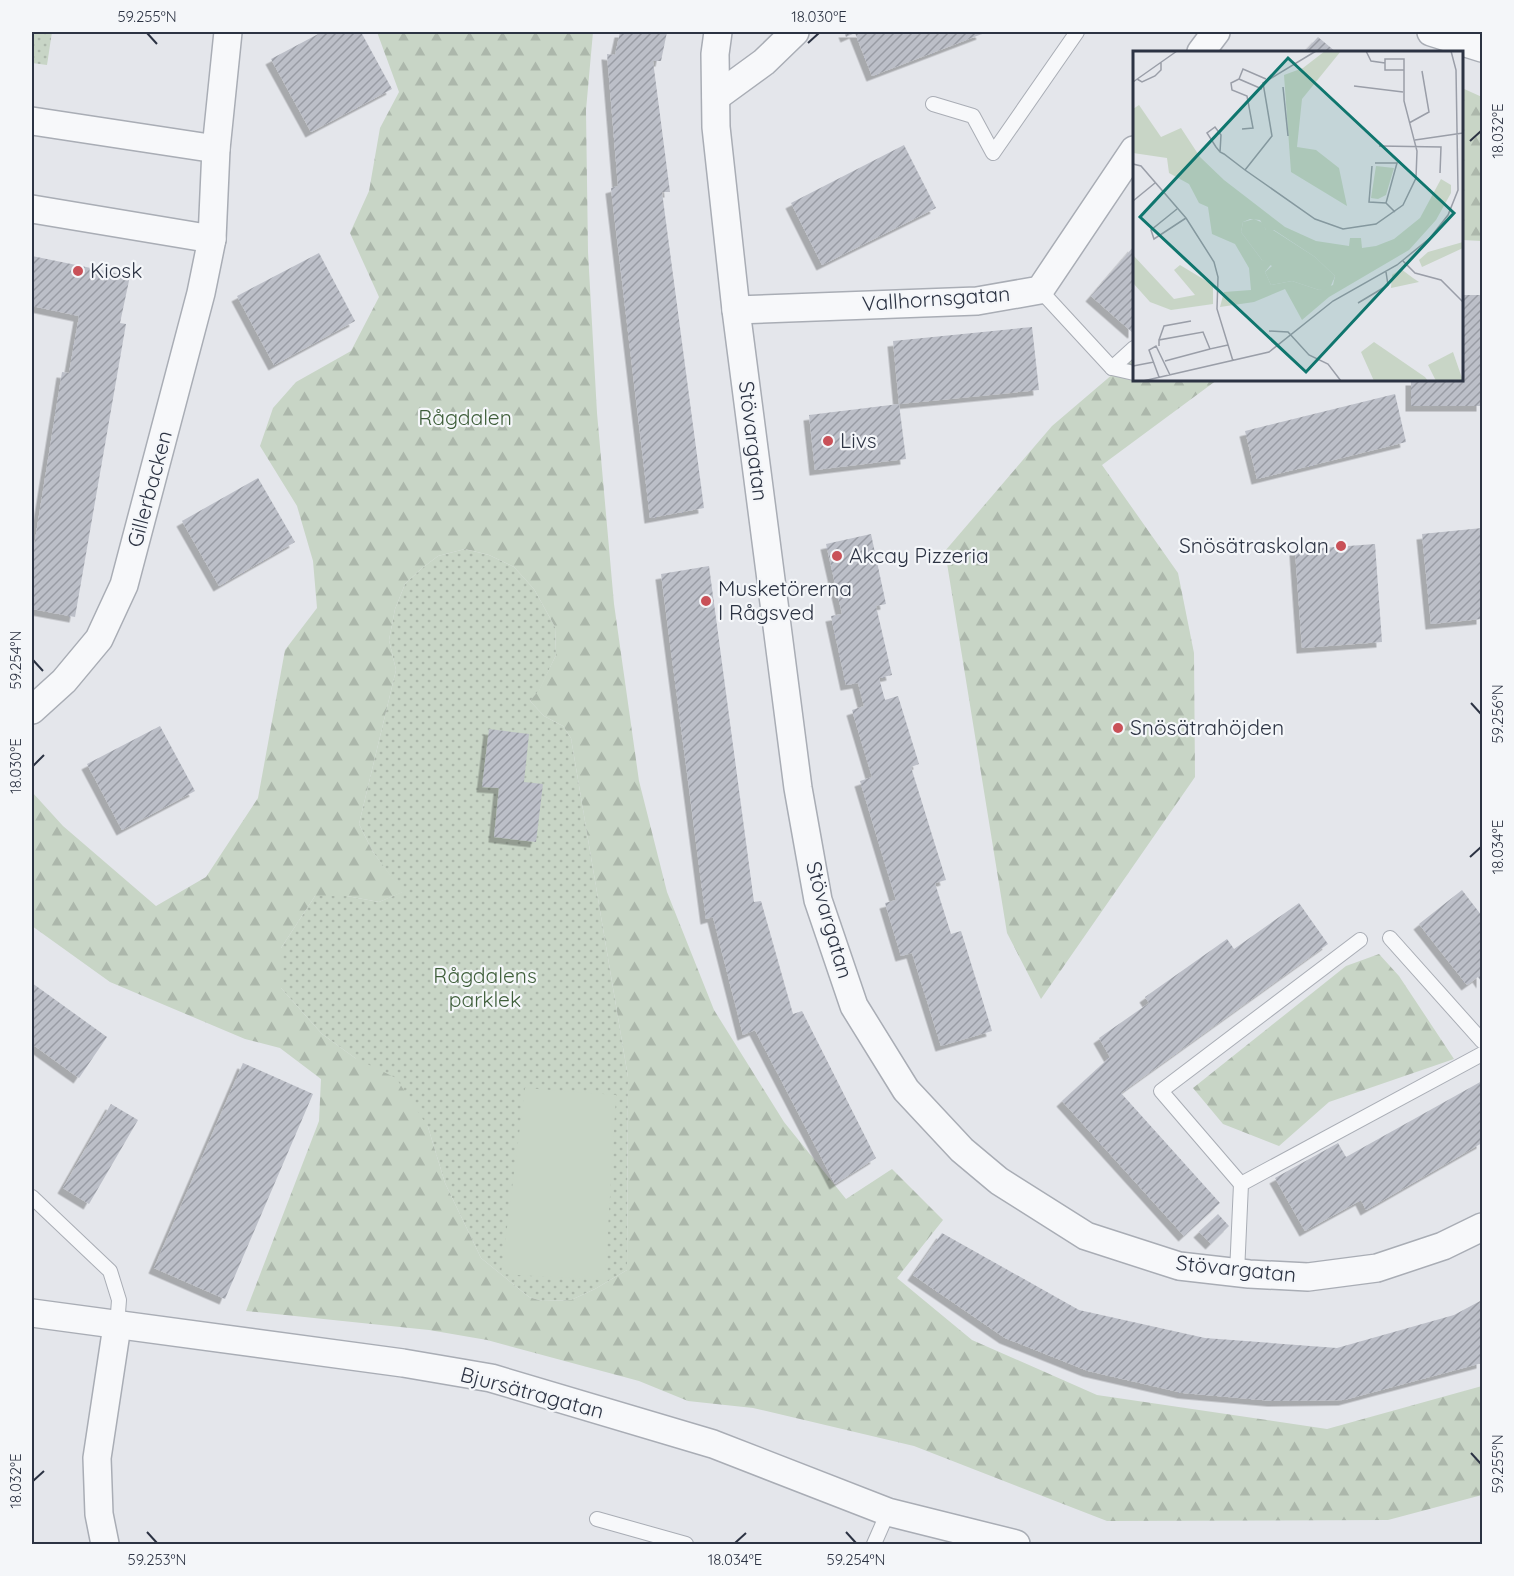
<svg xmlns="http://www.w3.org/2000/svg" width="1514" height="1576" font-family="Quicksand,sans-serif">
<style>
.grass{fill:url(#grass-dots)}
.forest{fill:url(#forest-firs);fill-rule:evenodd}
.garden{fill:#c8d5c6}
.building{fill:url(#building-hatch);filter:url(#shadow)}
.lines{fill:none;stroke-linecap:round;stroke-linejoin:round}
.service-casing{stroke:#a9adb5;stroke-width:16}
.minor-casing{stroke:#a9adb5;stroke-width:30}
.service{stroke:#f7f8fa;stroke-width:14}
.minor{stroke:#f7f8fa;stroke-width:27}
.ticks{fill:none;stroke:#2c3343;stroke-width:2}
.poi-dot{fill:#c95158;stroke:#f4f6f9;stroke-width:2}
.labels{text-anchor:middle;stroke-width:4.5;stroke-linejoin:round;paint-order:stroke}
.poi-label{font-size:21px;fill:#2c3343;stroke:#f4f6f9;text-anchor:start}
.street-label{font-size:21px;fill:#2c3343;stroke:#f4f6f9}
.park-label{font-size:21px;fill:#3e5e3a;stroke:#f4f6f9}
.inset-road{fill:none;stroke:#9a9ea8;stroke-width:1.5}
.view{fill:#0f766e;fill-opacity:0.15;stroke:#0f766e;stroke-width:3}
.inset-edge{fill:none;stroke:#2c3343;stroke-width:3}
.neatline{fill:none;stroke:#2c3343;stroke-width:2}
.ticks-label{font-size:15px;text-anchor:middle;fill:#2c3343}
</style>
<defs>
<pattern id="grass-dots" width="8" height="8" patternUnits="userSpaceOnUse" patternTransform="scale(1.5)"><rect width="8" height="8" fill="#c8d5c6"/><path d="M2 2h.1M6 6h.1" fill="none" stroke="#acb7ab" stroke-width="1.8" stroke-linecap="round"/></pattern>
<pattern id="forest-firs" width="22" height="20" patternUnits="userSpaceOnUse" patternTransform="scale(1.5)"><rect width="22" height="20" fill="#c8d5c6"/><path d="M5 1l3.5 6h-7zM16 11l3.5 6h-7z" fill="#acb7ab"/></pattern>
<pattern id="building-hatch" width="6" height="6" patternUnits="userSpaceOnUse" patternTransform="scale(1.5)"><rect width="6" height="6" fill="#bcbfc8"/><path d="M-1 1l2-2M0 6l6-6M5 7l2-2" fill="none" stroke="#999ca4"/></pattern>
<filter id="shadow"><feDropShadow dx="-5.5" dy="5.5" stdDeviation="0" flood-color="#0004"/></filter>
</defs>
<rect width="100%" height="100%" fill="#e4e6eb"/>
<!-- grass -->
<g class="grass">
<path d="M32,32h20l-5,33 -15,-2z"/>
<path d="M465,549l24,6 25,12 20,22 21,38 1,28 -17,36 -9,10 14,15 19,10 8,12 57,339 -1,193 -32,19 -24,11 -29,1 -13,-4 -48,-39 -36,-75 -17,-56 -73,-69 -33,-24 -41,-46v-40l34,-52h32l32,6 23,-10 -29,-40 -14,-28 37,-154 -7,-30 6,-31 10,-25 16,-15 17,-13z"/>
</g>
<!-- forest -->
<g class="forest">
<path d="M377,32h216l-7,78 2,142 9,161 17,191 25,177 28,111 47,118 70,112 62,77 46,-30 51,51 -46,58 75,62 125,55 230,34 155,-43v109l-94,25 -281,1 -193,-75 -161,-38 -65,-7 -49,-20 -152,-41 -58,-10 -183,-19 73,-190 2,-42 -41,-31 -35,-9 -135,-57 -78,-56v-134l31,34 93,80 50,-29 52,-79 27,-148 32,-42 -4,-47 -16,-55 -37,-60 13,-38 23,-26 55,-31 28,-54 -29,-64 19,-42 11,-63 19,-36zM465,549l24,6 25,12 20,22 21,38 1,28 -17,35 -9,11 14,15 19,10 8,12 57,339 -1,193 -32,19 -24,11 -29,1 -13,-4 -48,-39 -36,-75 -17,-56 -32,-49 -41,-20 -33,-24 -41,-46v-40l34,-52h32l32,6 24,-10 -30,-40 -14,-28 37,-154 -7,-30 6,-31 10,-25 16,-15 17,-13z"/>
<path d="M1462,88l20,9v144l-20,-1z"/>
<path d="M1134,356v24h83l-115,85 76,108 16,80 1,124 -154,222 -34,-66 -62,-382 107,-125z"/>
<path d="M1379,954l20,22 55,83 -125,43 -50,44 -56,-22 -30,-36 153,-122z"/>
</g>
<!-- garden -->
<path class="garden" d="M525,1088l91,7 -11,185 -104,-6z"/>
<!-- building -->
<g class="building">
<path d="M322,32h39l31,57 -81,43 -40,-73z"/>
<path d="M620,32h47l-6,29h-8l17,131h-8l42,316 -54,10 -39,-330 7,-2 -11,-132 8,1z"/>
<path d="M844,32h137l1,2 -110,42 -17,-43 -9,4z"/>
<path d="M1318,37l18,15h-32z"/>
<path d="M904,145l32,63 -114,57 -31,-62z"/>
<path d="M1134,246v86l-1,1 -42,-37z"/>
<path d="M319,253l36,68 -81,44 -37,-69z"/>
<path d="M32,256l98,20 -10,47 6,1 -51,293 -43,-8v-50l30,-187 7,1 10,-57 -47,-10z"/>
<path d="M1462,295h20v111h-71v-26h51z"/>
<path d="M1032,327l7,63 -140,14 -6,-63z"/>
<path d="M1395,394l11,48 -149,37 -12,-48z"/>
<path d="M899,404l7,55 -91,11 -6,-55z"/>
<path d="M258,478l37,64 -76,44 -37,-65z"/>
<path d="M1482,528v91l-51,5 -9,-90z"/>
<path d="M871,534l15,70 -10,2 16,69 -13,3 6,22 13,-4 21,68 -8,3 35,113 -11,3 16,51 10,-3 31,100 -51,15 -29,-93 -11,3 -16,-53 11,-3 -36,-119 12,-4 -20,-67 12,-4 -6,-23 -12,2 -15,-69 11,-2 -16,-70z"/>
<path d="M1375,544l7,98 -80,6 -7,-98z"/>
<path d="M709,566l45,336 7,-1 32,113 9,-3 74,147 -41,26 -80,-154 -12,5 -30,-118 -7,2 -45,-345z"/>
<path d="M160,726l35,65 -73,39 -35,-66z"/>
<path d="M489,729l40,5 -5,48 19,2 -7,58 -42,-5 5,-49 -17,-1z"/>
<path d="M1462,890l20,26v67l-4,-6 -11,8 -48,-61z"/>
<path d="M1299,903l29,41 -207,149 99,110 -36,33 -122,-135 48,-44 -11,-19 50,-35 -4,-6 82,-58 7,10z"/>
<path d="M32,983l75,54 -28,41 -47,-34z"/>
<path d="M243,1063l70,31 -88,205 -71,-31z"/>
<path d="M1482,1081v62l-116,67 -5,-10 -56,31 -30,-53 63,-35 8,14z"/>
<path d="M111,1104l27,16 -49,84 -26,-16z"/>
<path d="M1218,1214l11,12 -18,18 -12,-12z"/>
<path d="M942,1233l137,77 126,28 132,10 117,-33 28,-15v63l-138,37 -71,1 -90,-8 -95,-22 -83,-33 -92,-63z"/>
</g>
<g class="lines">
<defs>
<g id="service">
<path d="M933,104l40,12 20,37 84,-121"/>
<path d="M1040,290l72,78 22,5"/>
<path d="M1112,368l22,-20"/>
<path d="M1390,938l92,103"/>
<path d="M1241,1184l-80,-93 199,-151"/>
<path d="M32,1197l78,74 9,29 -2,26"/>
<path d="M1237,1273l4,-89 241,-130"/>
<path d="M597,1519l89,25"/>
<path d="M874,1544l14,-32"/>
</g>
<g id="minor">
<path d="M718,32l-3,22 1,73 20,183 62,478 20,112 36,106 52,84 56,60 37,31 87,55 93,30 70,8 59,3 69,-9 66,-22 39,-19"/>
<path d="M1431,32l51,16"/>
<path d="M1201,52l15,-20"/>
<path d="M716,97l48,-35 31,-30"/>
<path d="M32,121l184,28"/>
<path d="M32,209l180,30"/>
<path d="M736,310l241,-9 63,-11 94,-140"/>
<path d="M32,710l32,-29 35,-42 25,-54 77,-292 11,-54 4,-90 12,-117"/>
<path d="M32,1313l371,50 88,15 222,66 175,68 128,32"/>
<path d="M105,1544l-6,-30 -2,-56 20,-132"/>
</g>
</defs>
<!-- service casing -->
<use href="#service" class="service-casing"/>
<!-- minor casing -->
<use href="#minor" class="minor-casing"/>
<!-- service -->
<use href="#service" class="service"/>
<!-- minor -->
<use href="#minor" class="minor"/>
</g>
<!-- ticks -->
<path class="ticks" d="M147,33l10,11M808,43l11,-10M1470,141l11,-10M33,660l10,11M1471,703l10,11M33,766l11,-11M1470,857l11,-10M1471,1453l10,11M33,1481l11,-10M147,1532l10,11M846,1532l10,11M735,1543l11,-10"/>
<!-- markers -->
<g class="poi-dot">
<circle cx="78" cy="271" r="6"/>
<circle cx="828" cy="441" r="6"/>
<circle cx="1341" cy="546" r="6"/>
<circle cx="837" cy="556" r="6"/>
<circle cx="706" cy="601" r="6"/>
<circle cx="1118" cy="728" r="6"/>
</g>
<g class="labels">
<!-- poi labels -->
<g class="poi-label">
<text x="90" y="278">Kiosk</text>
<text x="840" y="448">Livs</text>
<text x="1329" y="553" text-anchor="end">Snösätraskolan</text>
<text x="849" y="563">Akcay Pizzeria</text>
<text x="718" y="596">Musketörerna<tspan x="718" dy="24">I Rågsved</tspan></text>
<text x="1130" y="735">Snösätrahöjden</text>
</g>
<!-- street labels -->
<g class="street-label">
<text transform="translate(936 299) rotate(-4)" y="7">Vallhornsgatan</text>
<text transform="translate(753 441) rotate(83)" y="7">Stövargatan</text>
<text transform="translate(150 489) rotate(-75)" y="7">Gillerbacken</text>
<text transform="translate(829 920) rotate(74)" y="7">Stövargatan</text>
<text transform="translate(1236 1269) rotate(6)" y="7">Stövargatan</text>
<text transform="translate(532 1393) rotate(15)" y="7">Bjursätragatan</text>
</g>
<!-- park labels -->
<g class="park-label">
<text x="465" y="425">Rågdalen</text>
<text x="485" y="983">Rågdalens<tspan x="485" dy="24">parklek</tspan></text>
</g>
</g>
<!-- overview -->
<g transform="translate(1133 51)">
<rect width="330" height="330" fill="#e4e6eb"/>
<path d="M121,168l9,4 3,7h7l42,27 20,19 -5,12 -11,2 -27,-9 -21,4 -6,-13 7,-6 -10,-6 -21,-28 2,-10z" fill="#c8d5c6"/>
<path d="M192,0h16l-39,48 -5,48 19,3 23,18 8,38 -56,-34 -7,-97 19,-7zM6,54l22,32 20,-9 19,29 24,23 61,47 31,14 33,5 1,-8h11l1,10 14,-2 18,-7 26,-21 21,-39 10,6v8l-15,27 -27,30 -80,47 -27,23 -17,-31 -31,13 -34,5 4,-15 27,-2 -2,-22 -14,-24 -23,-10 -4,-27 -9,-4 -10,-19 -20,-11 -2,-15 -34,-5v-44zM117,168l10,1 6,10h8l41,27 20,19 -2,9 -14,5 -27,-9 -21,4 -6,-13 8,-10 -11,-2 -21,-28 2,-10zM243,115l18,2 -8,27 -8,4 -7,-1zM330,191v6l-41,19 -3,-7 9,-8zM0,204l41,44 21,-4 -21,-25 6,-5 33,20v19l-42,6 -21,-8 -17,-19zM268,218l12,9 6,4 -28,6 1,-13zM241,291l51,35 3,4h-54l-13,-29z" fill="#c8d5c6" fill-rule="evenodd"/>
<path d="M183,209l18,19 -11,11 -17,-21zM320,301l10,29h-27l-8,-16z" fill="#c8d5c6"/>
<path class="inset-road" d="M233,0l5,10 14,2M4,28l5,3 13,-6 6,-6v-8M106,28l-8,4 1,7 15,6 6,32 -11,1M0,31l44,-31M221,35l49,6M150,36l5,49M129,38l-23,-10 4,-10 23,10M276,72l20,-11 -7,-41M282,89l48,-7M246,95l62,1 -1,26M87,101l1,-17 -6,-8 -8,6 9,14 4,5 4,2 21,16 70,49 28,10 33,-5 27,-19 13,-27 1,-27 -13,-50v-42h-19v11h19M242,112h22l-11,40 9,9M0,113l8,2 45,52 28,44 4,15 -1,32 16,52M239,115l-3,36 17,1M112,119l27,-34 -9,-53 53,-32M0,150l22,-18M44,158l-26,21 3,9 32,-21M270,210l12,12 26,7 22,22M225,252l30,-18 -2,-13M136,280l19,1 21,23 19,9 13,17M26,289l5,-14 27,-5M26,295v-6l44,-8 7,17 18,-4M32,310l45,-12M0,315l21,-4M26,326l-10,-27 7,-4 14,29M10,330l126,-29 64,-51 64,-36 33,-27 18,-23 10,-25 -2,-120 -5,-19"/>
<path class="view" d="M155,7l166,155 -148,159 -166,-155z"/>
<rect width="330" height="330" class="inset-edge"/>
</g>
<!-- border -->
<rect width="1514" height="1576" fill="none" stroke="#f4f6f9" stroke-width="66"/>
<rect x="33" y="33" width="1448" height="1510" class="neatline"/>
<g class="ticks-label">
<text x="147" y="22">59.255°N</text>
<text x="819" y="22">18.030°E</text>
<text transform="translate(1498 131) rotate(-90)" y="5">18.032°E</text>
<text transform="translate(16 660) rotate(-90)" y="5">59.254°N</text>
<text transform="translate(1498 714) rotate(-90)" y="5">59.256°N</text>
<text transform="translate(16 766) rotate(-90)" y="5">18.030°E</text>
<text transform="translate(1498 847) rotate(-90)" y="5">18.034°E</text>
<text transform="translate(1498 1464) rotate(-90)" y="5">59.255°N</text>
<text transform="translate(16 1481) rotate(-90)" y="5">18.032°E</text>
<text x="157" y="1565">59.253°N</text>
<text x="735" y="1565">18.034°E</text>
<text x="856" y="1565">59.254°N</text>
</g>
</svg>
